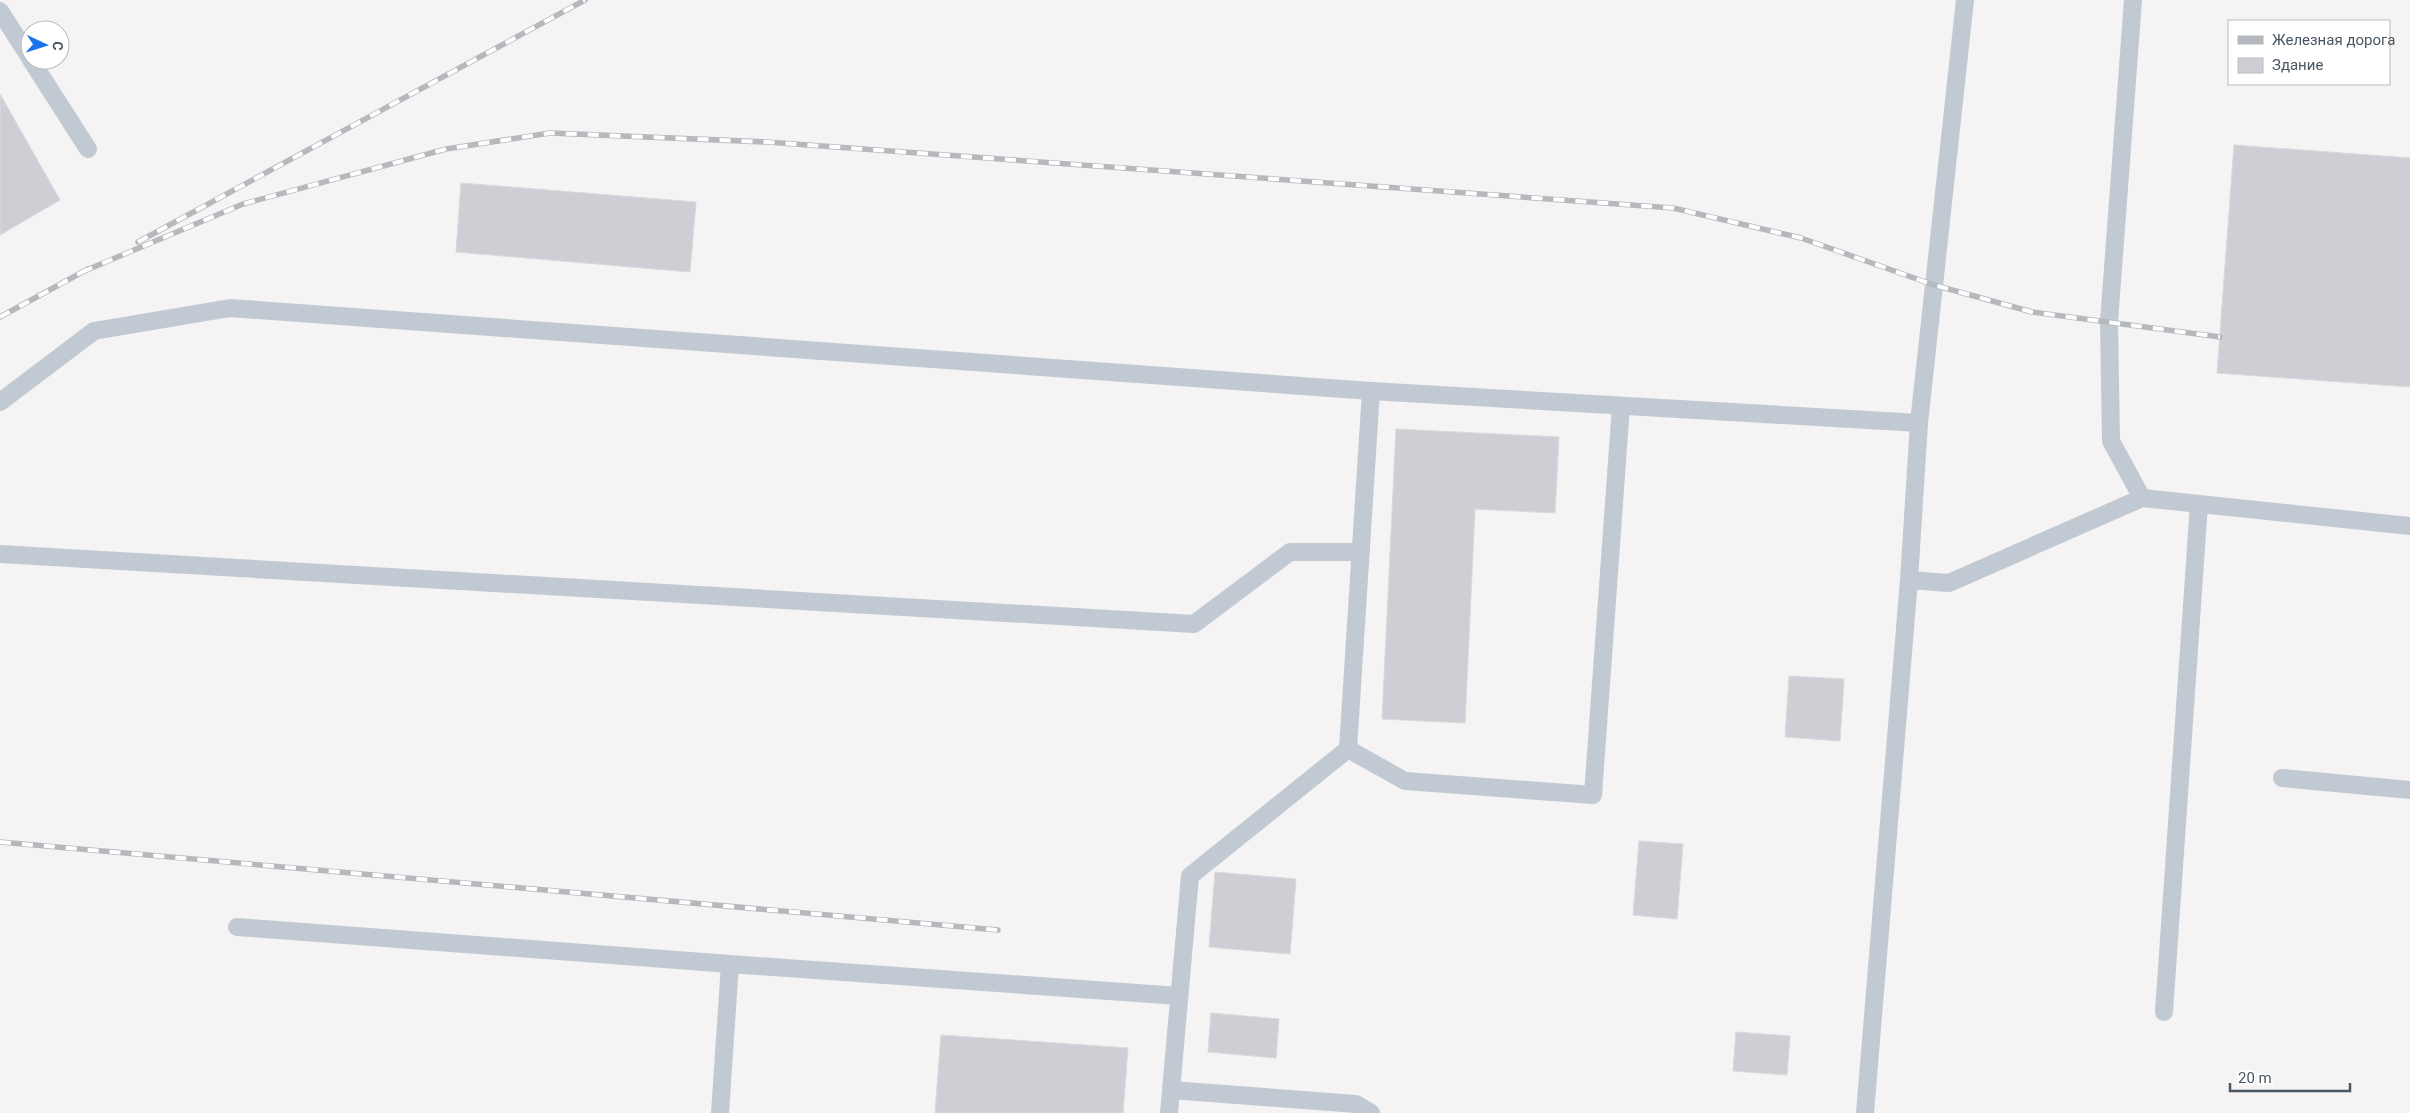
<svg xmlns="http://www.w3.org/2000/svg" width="2410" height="1113" font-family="Roboto,sans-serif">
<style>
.building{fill:#cdcfd5;stroke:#d7d9de}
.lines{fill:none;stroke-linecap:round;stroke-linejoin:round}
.service{stroke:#c1cad2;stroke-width:18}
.rail-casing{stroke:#b5b8bd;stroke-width:5.5}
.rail{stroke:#fff;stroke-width:4;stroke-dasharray:11;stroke-linecap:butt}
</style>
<rect width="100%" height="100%" fill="#f5f3f3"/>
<!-- building -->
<g class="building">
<path d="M0,94l60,106 -60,35z"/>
<path d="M2234,145l176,13v229l-193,-14z"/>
<path d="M461,183l235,19 -6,70 -234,-20z"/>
<path d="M1396,429l163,8 -4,76 -80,-4 -10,214 -83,-4z"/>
<path d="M1789,676l55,3 -4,62 -55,-4z"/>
<path d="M1639,841l44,3 -6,75 -44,-4z"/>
<path d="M1215,872l81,7 -6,75 -81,-7z"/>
<path d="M1211,1013l68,6 -3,39 -68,-6z"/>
<path d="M1736,1032l54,4 -3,39 -54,-4z"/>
<path d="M941,1035l187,13 -5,65h-188z"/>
</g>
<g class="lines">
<!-- service -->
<g class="service">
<path d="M2133,0l-24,322 2,119 31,57"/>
<path d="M0,11l30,47"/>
<path d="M31,60l57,89"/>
<path d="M0,402l94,-71 136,-23 1141,83 548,32 46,-423"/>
<path d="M0,554l1194,70 96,-72h71"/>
<path d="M1909,580l40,3 193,-85 268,28"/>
<path d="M1348,749l57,32 188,14 28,-389"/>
<path d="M2282,778l128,12"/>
<path d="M237,927l493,37"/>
<path d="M2164,1012l35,-508"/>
<path d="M1171,1090l185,14 15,9"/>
<path d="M720,1113l10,-149 449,32"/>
<path d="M1169,1113l21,-237 158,-127 23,-358"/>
<path d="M1865,1113l44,-533 10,-157"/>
</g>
<defs>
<g id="rail">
<path d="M138,242l447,-242"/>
<path d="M82,272l161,-68 203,-55 104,-16 217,9 906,66 128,30 133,47 98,27 188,25"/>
<path d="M0,317l88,-48"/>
<path d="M0,842l998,88"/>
</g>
</defs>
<!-- rail casing -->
<use href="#rail" class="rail-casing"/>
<!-- rail -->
<use href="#rail" class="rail"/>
</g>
<!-- legend -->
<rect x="2228" y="20" width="162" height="65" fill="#ffffff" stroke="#b7bbc0"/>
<rect x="2238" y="36" width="25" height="8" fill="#b5b8bd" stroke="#b7bbc0"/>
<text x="2272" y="45" font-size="15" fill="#4a5661">Железная дорога</text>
<rect x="2238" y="58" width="25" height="15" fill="#cdcfd5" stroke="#b7bbc0"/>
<text x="2272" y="70" font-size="15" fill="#4a5661">Здание</text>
<!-- north arrow -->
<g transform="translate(45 45) rotate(94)"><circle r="24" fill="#ffffff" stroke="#b7bbc0"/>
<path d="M0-4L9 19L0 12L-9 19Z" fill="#1a73e8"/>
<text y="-8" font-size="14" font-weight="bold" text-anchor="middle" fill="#4a5661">С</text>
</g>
<!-- scale -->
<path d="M2230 1083v8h120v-8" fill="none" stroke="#4a5661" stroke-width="2.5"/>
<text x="2238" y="1083" font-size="15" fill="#4a5661" stroke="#ffffff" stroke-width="4" paint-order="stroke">20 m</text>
</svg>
